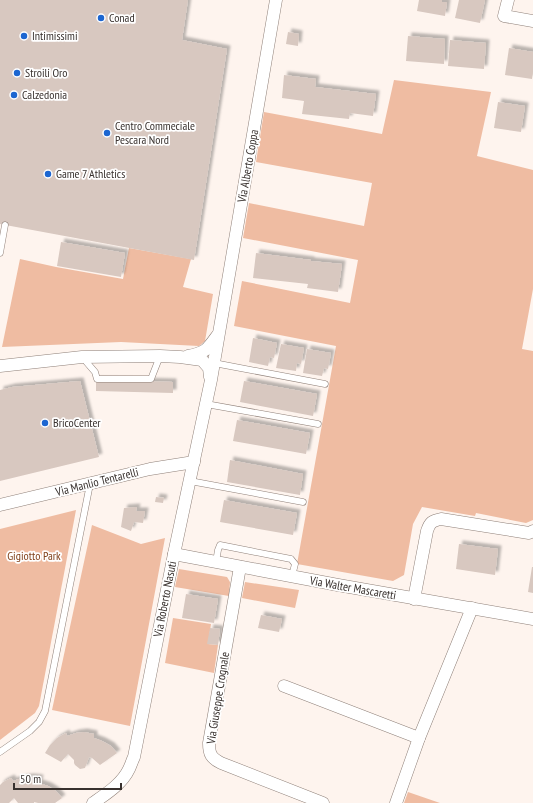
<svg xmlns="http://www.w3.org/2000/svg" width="533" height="803" font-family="'PT Sans Narrow',sans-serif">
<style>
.green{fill:#efbca2}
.building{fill:#d8c8c0;filter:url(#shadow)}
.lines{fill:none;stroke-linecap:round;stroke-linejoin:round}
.service-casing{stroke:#8f8079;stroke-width:7}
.minor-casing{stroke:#8f8079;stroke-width:13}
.service{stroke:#fff;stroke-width:6}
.minor{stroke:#fff;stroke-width:12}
.poi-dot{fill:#1c66d1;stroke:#fff;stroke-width:1.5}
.labels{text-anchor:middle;stroke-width:3.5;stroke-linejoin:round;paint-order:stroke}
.poi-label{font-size:12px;fill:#38312e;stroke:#fff;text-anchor:start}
.street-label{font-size:12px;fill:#38312e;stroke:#fff}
.park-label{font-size:12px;fill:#82431d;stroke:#fff}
</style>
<defs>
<filter id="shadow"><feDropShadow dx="3.5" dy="-3.5" stdDeviation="1" flood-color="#0004"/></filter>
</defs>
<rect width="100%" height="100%" fill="#fef4ee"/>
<!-- green -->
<g class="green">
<path d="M394,80l97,12 -14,64 56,14v119l-11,60 11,2v169l-7,3 -50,-10 -1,3 -53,-9 -9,17 -9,51 -11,6 -96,-17 39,-218 -102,-20 8,-45 108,22 8,-43 -115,-22 6,-35 115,23 8,-43 -116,-21 8,-50 118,22z"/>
<path d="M129,248l62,11 -8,28 30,7 -8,47 -6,5 -78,-4 -119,5 18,-88 36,8 67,12z"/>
<path d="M76,510l-37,196 -4,7 -35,27v-211z"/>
<path d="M92,525l49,19 24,-6 -35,188 -78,-16z"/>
<path d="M179,569l48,8 3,5 -1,14 -54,-9z"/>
<path d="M245,582l54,8 -4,18 -53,-10z"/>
<path d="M173,618l38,6 -3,20 10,1 -4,28 -49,-10z"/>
<path d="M408,792l32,11h-36z"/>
</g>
<!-- building -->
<g class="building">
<path d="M0,0h188l-6,40 45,9 -33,211 -194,-36z"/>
<path d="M419,0h23v2h5l-2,14 -28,-5z"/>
<path d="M459,0h26l-5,23 -25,-5z"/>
<path d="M288,32l11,2 -1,12 -12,-2z"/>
<path d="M408,36l37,3 -1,25 -38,-3z"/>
<path d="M450,40l36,3 -2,26 -36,-3z"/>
<path d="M509,48l24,4v19l-1,8 -27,-4z"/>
<path d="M284,75l32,4 -1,8 61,7 -3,22 -23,-3 -1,6 -47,-5 2,-13 -22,-3z"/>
<path d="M498,102l27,4 -4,26 -27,-4z"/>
<path d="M61,242l64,11 -4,24 -64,-11z"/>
<path d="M256,253l55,7v1l31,3 -4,28 -31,-4 1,-4 -55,-6z"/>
<path d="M253,338l24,5 -3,15 -4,-1 -2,9 -19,-4z"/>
<path d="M281,344l23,4 -3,16 -4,-1 -1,8 -20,-3z"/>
<path d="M307,349l24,4 -3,16 -4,-1 -2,8 -19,-3z"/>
<path d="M96,380l77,2v11l-77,-2z"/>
<path d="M80,381l19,76 -99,24v-91l12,-3z"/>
<path d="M244,381l73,13 -4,22 -73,-14z"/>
<path d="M237,420l73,13 -4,21 -73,-13z"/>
<path d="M230,460l73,14 -3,21 -73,-13z"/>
<path d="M156,497l8,1 -1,5 -8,-1z"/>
<path d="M224,500l73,13 -4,22 -73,-13z"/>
<path d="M137,507l-1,4h9l-2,12 -9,-1 -3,9 -10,-4 3,-19z"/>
<path d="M459,544l39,5 -3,26 -39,-6z"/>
<path d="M532,567h1v26l-5,-1z"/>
<path d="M186,594l32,5 -4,24 -32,-5z"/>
<path d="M261,615l21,4 -3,13 -21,-4z"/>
<path d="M210,628l10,1 -2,16 -11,-1z"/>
<path d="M84,732l10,2v4l8,3 9,5 6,7 -17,12 -8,-7 -3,-1 -4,11 -5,1 -5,-4 -1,-2v-3l-6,-6 -7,8 -16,-9 5,-8 7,-7 9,-5 1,3 9,-3z"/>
<path d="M30,777l10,1 -1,5 9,3 8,5 6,7 -7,5h-17l-4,-1v1h-16l-4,-5 -5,5h-9v-18l3,-3 8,-4 2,3 9,-3z"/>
</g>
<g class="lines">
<defs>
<g id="service">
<path d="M0,253l5,-28"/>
<path d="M83,358l12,14 2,7h54l9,-23"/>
<path d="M214,363l111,21"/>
<path d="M206,404l112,20"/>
<path d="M190,481l113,21"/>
<path d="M216,562l2,-12 2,-5 71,14 4,5 -3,12"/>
<path d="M0,752l30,-21 9,-9 6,-11 45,-227"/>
</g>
<g id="minor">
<path d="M508,0l-4,16 29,5"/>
<path d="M188,356c17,-3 19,-6 29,-20"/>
<path d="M0,366l82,-9 78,-1 20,1 22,3 7,8 1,9"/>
<path d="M0,505l150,-36 44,-7"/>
<path d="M174,554l164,31 195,34"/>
<path d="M240,567l-31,176c0,11 2,15 12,20l102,40"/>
<path d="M414,599l13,-68c3,-9 5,-10 14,-12l88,14 4,-2"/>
<path d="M284,686l135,52"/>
<path d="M93,803c13,-9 29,-19 36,-34 2,-4 3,-8 5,-12l40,-203 37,-174 65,-380"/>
<path d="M396,803l23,-65 53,-130"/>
</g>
</defs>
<!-- service casing -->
<use href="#service" class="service-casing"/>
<!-- minor casing -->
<use href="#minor" class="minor-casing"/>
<!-- service -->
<use href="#service" class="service"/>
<!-- minor -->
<use href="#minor" class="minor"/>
</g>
<!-- markers -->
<g class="poi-dot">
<circle cx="101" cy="18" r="4"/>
<circle cx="24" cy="36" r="4"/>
<circle cx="17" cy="73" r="4"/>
<circle cx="14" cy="95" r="4"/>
<circle cx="107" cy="133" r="4"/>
<circle cx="48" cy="174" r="4"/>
<circle cx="45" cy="423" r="4"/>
</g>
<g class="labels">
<!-- poi labels -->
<g class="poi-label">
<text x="109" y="22">Conad</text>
<text x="32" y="40">Intimissimi</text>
<text x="25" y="77">Stroili Oro</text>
<text x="22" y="99">Calzedonia</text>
<text x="115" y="130">Centro Commeciale<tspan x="115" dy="14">Pescara Nord</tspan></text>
<text x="56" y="178">Game 7 Athletics</text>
<text x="53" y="427">BricoCenter</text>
</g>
<!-- street labels -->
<g class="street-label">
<text transform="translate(248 166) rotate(-80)" y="4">Via Alberto Coppa</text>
<text transform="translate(97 482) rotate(-14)" y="4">Via Manlio Tentarelli</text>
<text transform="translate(353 588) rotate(10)" y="4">Via Walter Mascaretti</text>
<text transform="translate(165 599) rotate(-79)" y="4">Via Roberto Nasuti</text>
<text transform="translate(218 698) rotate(-81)" y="4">Via Giuseppe Crognale</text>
</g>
<!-- park labels -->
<g class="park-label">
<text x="34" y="560">Gigiotto Park</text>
</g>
</g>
<!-- scale -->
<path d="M14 783v6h107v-6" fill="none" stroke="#38312e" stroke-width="2"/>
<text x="20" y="783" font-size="12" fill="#38312e" stroke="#ffffff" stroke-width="3" paint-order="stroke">50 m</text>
</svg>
